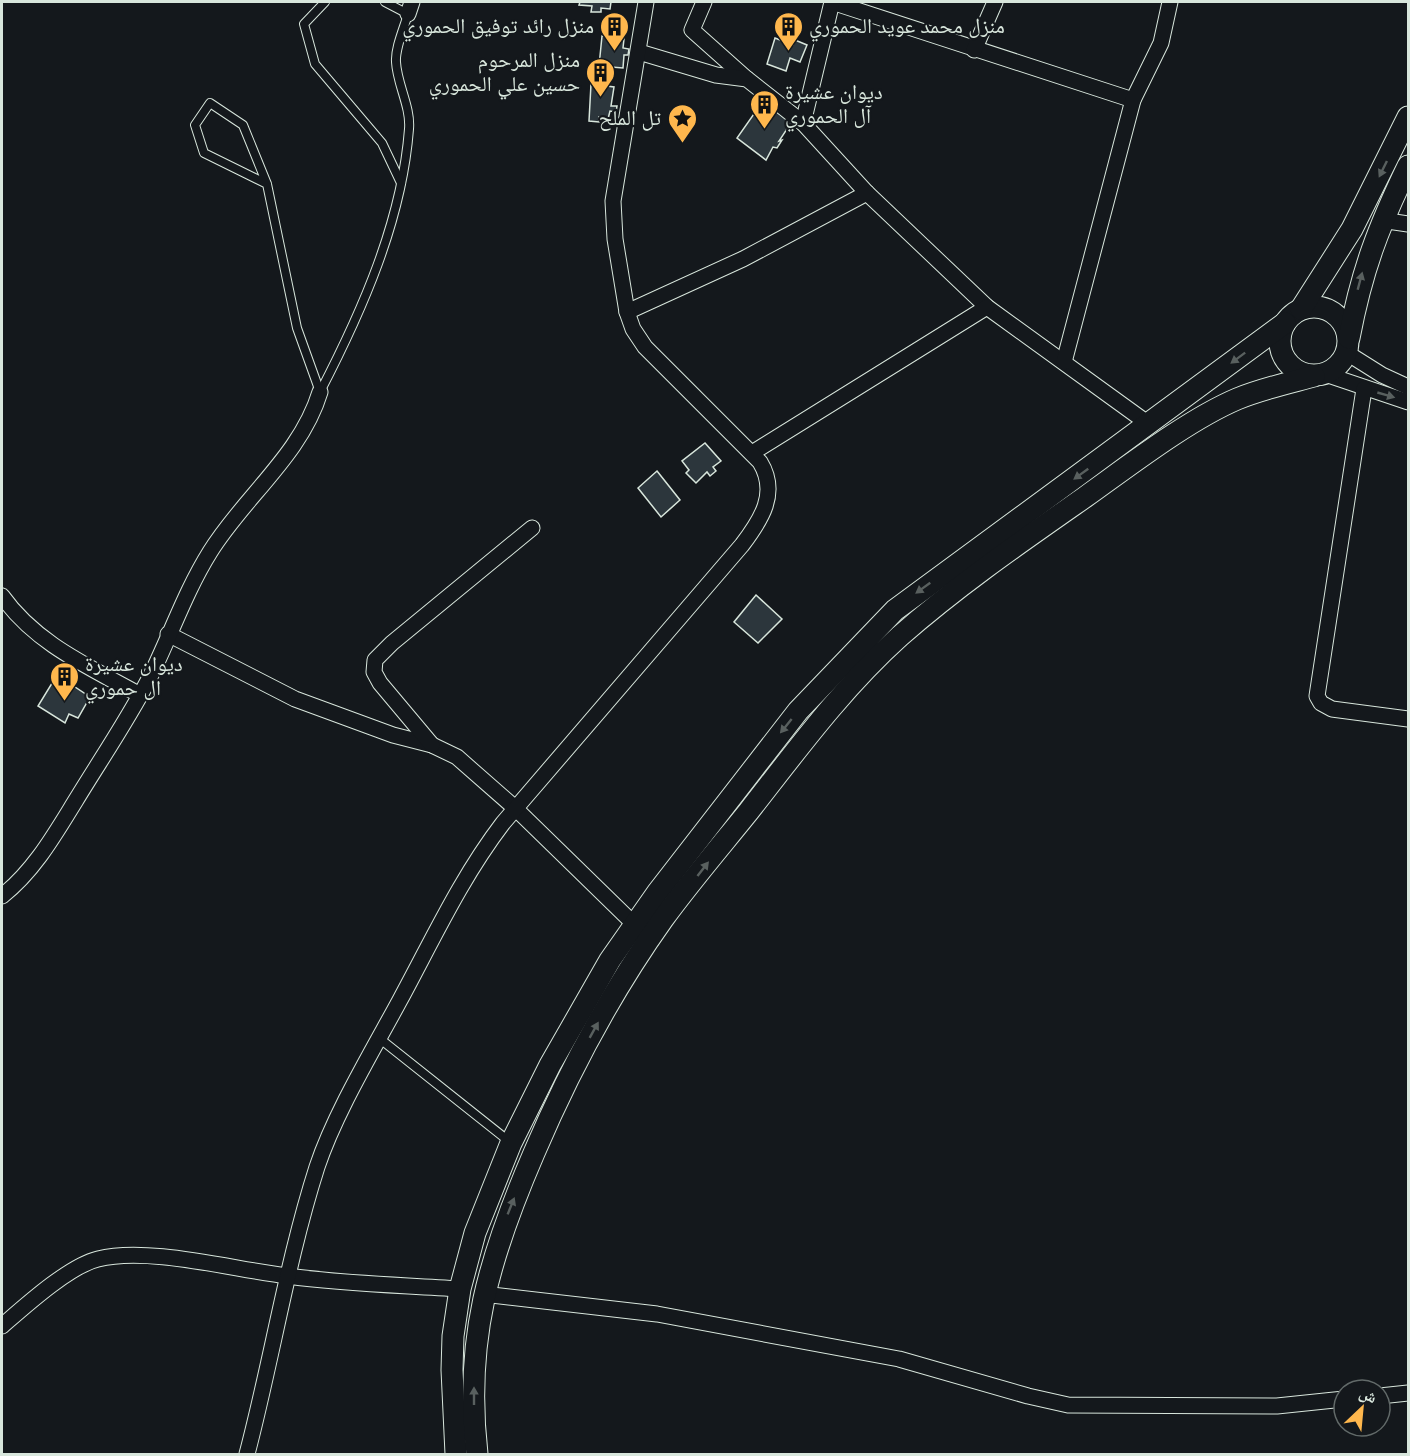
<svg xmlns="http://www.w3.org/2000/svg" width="1410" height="1456" font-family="'Noto Sans','Noto Naskh Arabic',sans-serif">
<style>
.building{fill:#2c363c;stroke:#d8e6dc;stroke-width:1.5}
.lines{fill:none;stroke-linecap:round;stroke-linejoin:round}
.lane-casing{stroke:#d8e6dc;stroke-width:10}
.street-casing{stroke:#d8e6dc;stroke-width:17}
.secondary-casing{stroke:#d8e6dc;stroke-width:23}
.lane{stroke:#14181c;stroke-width:8}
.street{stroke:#14181c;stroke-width:15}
.secondary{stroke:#14181c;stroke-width:21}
.oneway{fill:#59605f}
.labels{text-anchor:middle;stroke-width:4.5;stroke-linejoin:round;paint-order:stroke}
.poi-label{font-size:21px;fill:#d8e6dc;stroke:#14181c;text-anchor:end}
</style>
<rect width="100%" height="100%" fill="#14181c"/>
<!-- building -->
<g class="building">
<path d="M580,2h31l-1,7 -9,-1v4h-10l1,-6 -13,-1z"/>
<path d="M602,36l22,3 -1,9 6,1 -1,6h-4l-1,13 -24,-2z"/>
<path d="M775,38l18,7 2,-5 12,5 -7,17 -10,-4 -4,13 -19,-7z"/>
<path d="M591,84l23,3 -3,19h6l-1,6 -6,-1 -2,8 -9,-2v5l-10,-1z"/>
<path d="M763,101l28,22 -12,18 3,-1 -5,8 -4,-1 -7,13 -29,-22z"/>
<path d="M705,443l16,18 -8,6 3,4 -6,5 -3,-4 -11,11 -10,-10 3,-3 -7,-9z"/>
<path d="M657,471l23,29 -19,17 -23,-29z"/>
<path d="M756,595l26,24 -24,24 -24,-21z"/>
<path d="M57,675l33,22 -12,21 -9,-4 -4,9 -27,-17z"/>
</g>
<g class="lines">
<defs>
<g id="lane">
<path d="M325,2l-21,22 11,40 67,79 19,40"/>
<path d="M267,184l-63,-31 -9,-28 15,-22 33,22 24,59 30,144 23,64"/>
<path d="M320,392c42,-81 82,-171 89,-263 2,-22 -12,-45 -13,-67 -1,-14 8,-34 12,-48l-23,-12"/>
<path d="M379,1038l131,104"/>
</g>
<g id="street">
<path d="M704,2l-12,28 55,49"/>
<path d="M832,2l301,98"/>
<path d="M408,14l4,-12"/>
<path d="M974,50l21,-48"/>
<path d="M639,52l77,23 31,4 56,44 64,70 120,114 163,118"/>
<path d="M803,123l29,-121"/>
<path d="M1381,220l27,4"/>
<path d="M627,312l116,-53 124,-66"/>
<path d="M1347,353l35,22 26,12"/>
<path d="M1064,362l69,-262 28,-57 9,-41"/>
<path d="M1325,374l83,28"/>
<path d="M1364,389l-47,307 4,7 11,6 76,10"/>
<path d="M752,453l235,-146"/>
<path d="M2,596c34,48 88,71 138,99"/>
<path d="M168,634l127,65 98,36 39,10 25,12 58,51 119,116"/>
<path d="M432,745l-52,-62 -6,-11 1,-12 17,-17 140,-115"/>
<path d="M2,896c32,-25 53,-62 74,-96 25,-41 51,-79 73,-121 21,-42 36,-87 61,-127 34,-55 91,-97 110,-160"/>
<path d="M483,1294l174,20 242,45 129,37 40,9 209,1 67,-7"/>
<path d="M2,1326c23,-20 67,-60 96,-67 50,-13 137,11 190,17 57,8 115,9 172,13"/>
<path d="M1380,1396l28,-3"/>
<path d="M247,1454c25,-95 40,-193 70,-287 18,-54 56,-117 83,-167 33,-61 61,-122 103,-177l239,-278c19,-25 37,-52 18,-83l-115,-115 -12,-18 -6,-17 -12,-73 -2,-38 33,-199"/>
</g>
<g id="secondary">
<circle cx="1314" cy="341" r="34"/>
<path d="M1301,309l51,-80 56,-112"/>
<path d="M1349,338c13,-68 29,-110 59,-172"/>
<path d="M456,1454l-4,-84 1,-34 7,-47 15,-56 36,-90 39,-78 60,-105 47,-67 141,-182 97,-101 390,-287"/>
<path d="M477,1454c-13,-114 12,-197 57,-301 35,-82 77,-161 129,-234 27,-37 57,-72 86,-108 47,-60 93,-123 151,-175 58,-51 122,-95 185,-139 45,-32 103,-77 152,-98 24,-10 51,-16 77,-23"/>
</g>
</defs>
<!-- lane casing -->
<use href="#lane" class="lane-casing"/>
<!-- street casing -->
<use href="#street" class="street-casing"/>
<!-- secondary casing -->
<use href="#secondary" class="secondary-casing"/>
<!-- lane -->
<use href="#lane" class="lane"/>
<!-- street -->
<use href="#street" class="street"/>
<!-- secondary -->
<use href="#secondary" class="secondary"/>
</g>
<!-- one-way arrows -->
<defs><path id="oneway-solid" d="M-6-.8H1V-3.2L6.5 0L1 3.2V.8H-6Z" transform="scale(1.5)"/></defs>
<g class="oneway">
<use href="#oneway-solid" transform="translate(1383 169) rotate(116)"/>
<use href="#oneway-solid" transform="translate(1360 281) rotate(-75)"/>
<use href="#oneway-solid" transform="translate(1238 358) rotate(143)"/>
<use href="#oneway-solid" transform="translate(1386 395) rotate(16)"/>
<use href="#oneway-solid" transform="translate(1081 474) rotate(144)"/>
<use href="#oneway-solid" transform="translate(923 588) rotate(144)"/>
<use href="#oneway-solid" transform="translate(786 726) rotate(129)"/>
<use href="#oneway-solid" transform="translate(703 869) rotate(-52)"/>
<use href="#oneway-solid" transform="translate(594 1030) rotate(-61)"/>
<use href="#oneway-solid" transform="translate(511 1206) rotate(-68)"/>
<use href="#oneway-solid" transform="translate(474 1396) rotate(-90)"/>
</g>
<!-- icons -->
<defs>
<symbol id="building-pin" viewBox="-11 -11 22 30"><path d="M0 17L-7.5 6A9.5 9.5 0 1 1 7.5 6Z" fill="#ffb74d" stroke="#14181c"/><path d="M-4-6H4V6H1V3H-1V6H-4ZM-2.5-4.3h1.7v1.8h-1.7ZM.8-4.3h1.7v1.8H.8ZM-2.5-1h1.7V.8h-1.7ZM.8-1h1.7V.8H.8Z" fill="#111"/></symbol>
<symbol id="sight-pin" viewBox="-11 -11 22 30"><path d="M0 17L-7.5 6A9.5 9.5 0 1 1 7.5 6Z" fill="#ffb74d" stroke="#14181c"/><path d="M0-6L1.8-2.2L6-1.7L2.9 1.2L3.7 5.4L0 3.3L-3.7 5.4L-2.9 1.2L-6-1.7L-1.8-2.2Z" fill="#111"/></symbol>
</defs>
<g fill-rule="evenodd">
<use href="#building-pin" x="598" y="10" width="33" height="45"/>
<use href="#building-pin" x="772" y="10" width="33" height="45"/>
<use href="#building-pin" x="584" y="56" width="33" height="45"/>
<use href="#building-pin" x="748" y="88" width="33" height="45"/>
<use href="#sight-pin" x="666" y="102" width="33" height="45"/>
<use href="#building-pin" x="48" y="660" width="33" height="45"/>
</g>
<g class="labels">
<!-- poi labels -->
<g class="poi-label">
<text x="594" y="33">منزل رائد توفيق الحموري</text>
<text x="809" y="33" text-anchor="start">منزل محمد عويد الحموري</text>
<text x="580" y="67">منزل المرحوم<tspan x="580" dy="24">حسين علي الحموري</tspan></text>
<text x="785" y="99" text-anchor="start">ديوان عشيرة<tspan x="785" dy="24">آل الحموري</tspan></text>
<text x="661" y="125">تل الملح</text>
<text x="85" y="671" text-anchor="start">ديوان عشيرة<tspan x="85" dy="24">ال حموري</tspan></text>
</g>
</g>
<!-- border -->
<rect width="1410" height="1456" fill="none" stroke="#d8e6dc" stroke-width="6"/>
<!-- north arrow -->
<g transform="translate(1362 1408) rotate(26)"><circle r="28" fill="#14181c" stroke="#626a69" stroke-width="1.5"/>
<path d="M0-4.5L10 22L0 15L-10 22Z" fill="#ffb74d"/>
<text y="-9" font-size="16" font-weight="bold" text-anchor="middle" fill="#d8e6dc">ش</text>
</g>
</svg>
